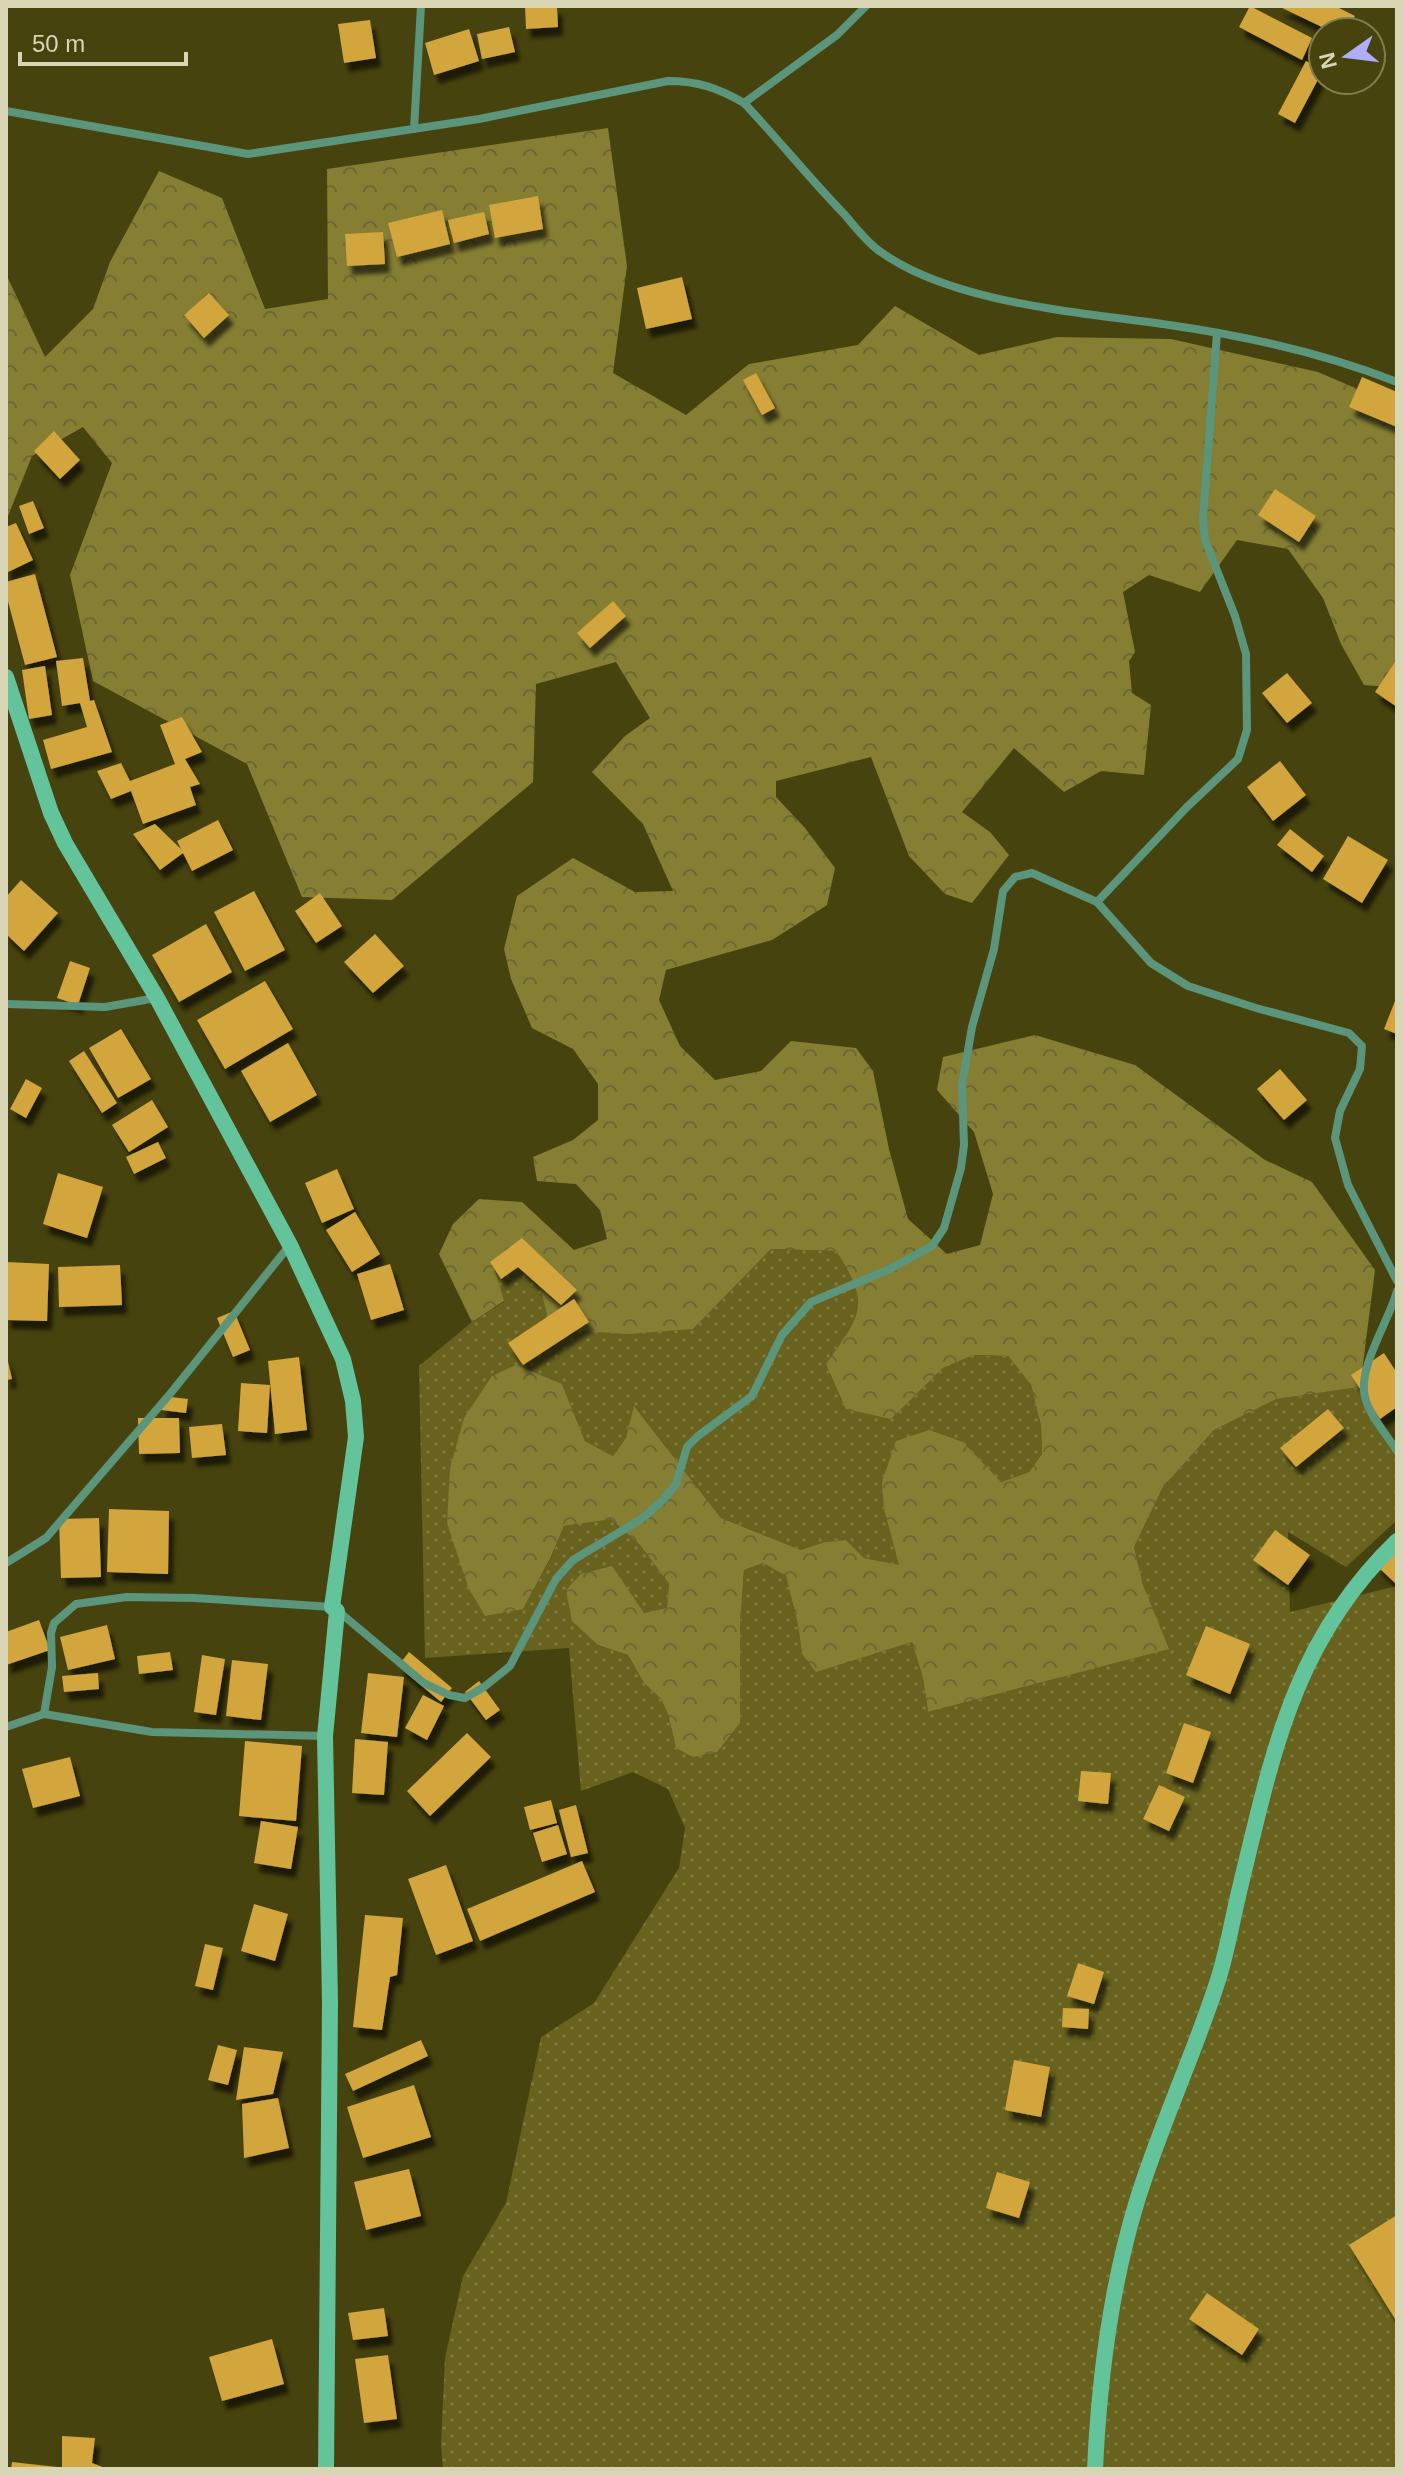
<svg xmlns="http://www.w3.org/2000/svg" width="1403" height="2475" font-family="Arial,sans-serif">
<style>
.green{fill:url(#green-dots)}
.forest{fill:url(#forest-crowns)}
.building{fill:#d2a53d;filter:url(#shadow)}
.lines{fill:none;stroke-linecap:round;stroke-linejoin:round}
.street{stroke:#5b957c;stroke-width:8}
.secondary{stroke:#63c49c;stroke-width:16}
</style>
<defs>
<pattern id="green-dots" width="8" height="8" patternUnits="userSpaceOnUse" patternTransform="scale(2)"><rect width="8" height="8" fill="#68621e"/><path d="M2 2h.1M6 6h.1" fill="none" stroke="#7d783c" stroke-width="1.8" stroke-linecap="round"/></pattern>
<pattern id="forest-crowns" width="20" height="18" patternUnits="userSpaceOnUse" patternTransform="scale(2)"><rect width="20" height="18" fill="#857e33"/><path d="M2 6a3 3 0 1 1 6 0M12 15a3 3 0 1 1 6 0" fill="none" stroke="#6d6834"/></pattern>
<filter id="shadow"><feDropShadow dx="5" dy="9" stdDeviation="2" flood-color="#0009"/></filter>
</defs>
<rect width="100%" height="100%" fill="#47430e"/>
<!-- green -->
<path class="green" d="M771,1249l65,2c36,55 24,64 -10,113l65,55 52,-51 29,-13 36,1 23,29 10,41 1,28 -13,18 -28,10 -19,-18 -98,45 16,57 -36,-8 -18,-18 -21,2 -24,8 -80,-32 -86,-111 -9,31 -13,18 -28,-15 -23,-57 -39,225 27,-49 14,-34 47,-8 29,27 29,39 -2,25 -23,4 -46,32 30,10 16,28 17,16 7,15 8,34 64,-25v-99l4,-54 19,-7 23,13 12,49 4,29 14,17 96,-29 11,36 5,34 240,-63 -25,-64 -9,-38 29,-60 51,-57 61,-31 85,-12 37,62v71l-51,47 -58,-35 2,80 107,-26v883h-954l-2,-24 4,-87 18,-82 43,-73 35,-166 53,-34 85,-135 6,-40 -17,-39 -35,-17 -52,19 -12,-143 -144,10 -6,-292 53,-44 32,-20 -10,-32 42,-3 157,62z"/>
<!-- forest -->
<path class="forest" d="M608,128l19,138 -14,107 73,42 63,-51 109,-19 37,-39 84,49 78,-18 114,2 147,33 79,34v268l-8,13 -25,-2 -23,-41 -18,-46 -35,-49 -51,-9 -37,52 -51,-17 -26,17 12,60 -6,9 3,32 19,12 -7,70 -43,-4 -37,21 -50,-44 -52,64 28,20 19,23 -37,48 -27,-9 -36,-38 -38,-99 -95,24v16l29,31 30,40 -8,37 -55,35 -106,30 -7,30 21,46 35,34 46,-9 30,-30 65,7 17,23 16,78 19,70 39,35 33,-9 13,-51 -19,-62 -37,-42 6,-33 92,-22 100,30 130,95 47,22 63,88 -15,117 -84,12 -62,31 -51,57 -29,60 9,38 26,64 -241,63 -5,-34 -11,-36 -96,30 -14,-18 -4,-29 -12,-49 -23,-13 -19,7 -4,54v99l-23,29 -24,5 -17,-9 -8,-34 -7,-15 -17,-16 -16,-28 -30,-10 -26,-24 -6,-31 15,-16 31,-8 32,47 23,-5 2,-24 -29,-39 -29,-26 -47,7 -14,33 -27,50 -38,7 -16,-27 -22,-66 3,-55 14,-50 28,-42 24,-11 46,19 23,57 28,15 13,-18 8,-32 87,112 80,32 24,-8 21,-2 18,18 35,7 -15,-56 -2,-27 14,-41 33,-11 34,12 38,40 28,-10 13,-18 -1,-28 -10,-41 -23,-29 -35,-1 -30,13 -52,51 -45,-10 -20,-45c34,-49 46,-58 10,-113l-65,-2 -78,80 -66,5 -76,-5 -16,-62 -40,3 9,31 -32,21 -33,-68 14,-30 26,-25 43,3 52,48 33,-11 -7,-29 -24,-26 -39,-3 -4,-24 40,-17 25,-20v-36l-25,-35 -41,-21 -21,-49 -7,-30 13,-53 56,-38 62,34 38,-1 -30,-67 -51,-52 33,-36 25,-18 -34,-56 -80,22 -3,98 -141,118 -90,-3 -55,-133 -154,-83 -23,-106 42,-112 -29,-36 -51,29 -26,65v-247l39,83 48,-48 17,-47 49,-91 63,27 43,111 63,-10 -1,-130z"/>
<!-- building -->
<g class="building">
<path d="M525,6h32l1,21 -32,2z"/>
<path d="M1250,6l62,32 -10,22 -63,-33z"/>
<path d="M1278,6h57l20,10 -10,16h-22v32l-14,-9 13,-28z"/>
<path d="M370,20l6,38 -32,5 -6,-39z"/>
<path d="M509,27l6,25 -33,7 -5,-25z"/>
<path d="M469,29l10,32 -45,14 -9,-32z"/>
<path d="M1306,61l17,9 -28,53 -17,-9z"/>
<path d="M538,196l5,33 -48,9 -6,-33z"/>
<path d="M442,210l8,34 -53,13 -9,-34z"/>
<path d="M484,212l5,22 -35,9 -6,-23z"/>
<path d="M383,232l2,32 -38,2 -2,-32z"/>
<path d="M682,277l10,42 -46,10 -9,-41z"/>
<path d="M209,293l20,22 -25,23 -20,-23z"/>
<path d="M756,373l19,35 -13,7 -19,-35z"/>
<path d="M1362,377l35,15v35l-48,-20z"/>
<path d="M54,431l26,29 -20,19 -26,-28z"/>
<path d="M1275,489l41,27 -17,26 -41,-27z"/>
<path d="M33,501l11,27 -15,6 -10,-28z"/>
<path d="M16,523l17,37 -27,13v-46z"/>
<path d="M35,574l22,83 -32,8 -19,-71v-12z"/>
<path d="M613,601l13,15 -36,32 -13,-15z"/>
<path d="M83,658l7,43 4,-1 18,52 -61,17 -8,-29 44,-13 -7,-24 -18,3 -6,-45z"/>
<path d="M1397,659v48l-22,-15z"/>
<path d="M45,666l7,49 -23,4 -7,-49z"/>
<path d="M1287,673l25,30 -25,20 -25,-30z"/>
<path d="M182,717l20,35 -17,7 15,25 -10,3 6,18 -53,19 -12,-33 -20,8 -14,-28 24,-8 9,18 45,-17 -15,-39z"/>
<path d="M1280,761l26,34 -33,26 -26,-34z"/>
<path d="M218,820l15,30 -41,21 -9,-18 -23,17 -27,-36 22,-10 26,25 -4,-8z"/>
<path d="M1290,829l34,27 -12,16 -35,-27z"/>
<path d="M1348,836l40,24 -26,43 -39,-24z"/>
<path d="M21,880l37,33 -34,38 -18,-17v-37z"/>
<path d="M254,891l31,59 -40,21 -31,-59z"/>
<path d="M320,893l22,33 -26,17 -21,-32z"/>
<path d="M206,924l26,48 -53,30 -27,-47z"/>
<path d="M375,934l29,32 -31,27 -29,-31z"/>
<path d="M70,961l20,7 -12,37 -21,-7z"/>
<path d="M265,981l28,48 -68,40 -28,-49z"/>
<path d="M1397,996v38l-13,-5z"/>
<path d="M121,1029l30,50 -33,19 -29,-50z"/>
<path d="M288,1043l29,52 -47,27 -29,-51z"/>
<path d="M84,1051l33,52 -15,10 -33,-52z"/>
<path d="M1280,1069l27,31 -23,20 -27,-31z"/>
<path d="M26,1079l16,9 -16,30 -16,-9z"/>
<path d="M152,1100l16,27 -39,25 -17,-27z"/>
<path d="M158,1142l8,16 -32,16 -8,-17z"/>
<path d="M337,1169l17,40 -32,14 -17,-40z"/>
<path d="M58,1173l45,14 -16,51 -44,-14z"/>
<path d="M355,1212l25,42 -28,18 -26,-42z"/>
<path d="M522,1238l55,52 -16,15 -43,-38 -17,12 -11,-17z"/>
<path d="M6,1262l43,2 -2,57 -41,-1z"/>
<path d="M390,1264l14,46 -33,10 -14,-46z"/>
<path d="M120,1265l2,40 -63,2 -1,-40z"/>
<path d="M574,1299l15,23 -66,43 -15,-22z"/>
<path d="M234,1311l16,39 -17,7 -16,-39z"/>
<path d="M6,1353l6,26 -6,1z"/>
<path d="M1384,1353l13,20v34l-17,12 -29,-44z"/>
<path d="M299,1357l8,73 -32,4 -7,-73z"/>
<path d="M241,1383l29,2 -3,48 -29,-2z"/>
<path d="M163,1396l25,3 -2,14 -25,-3z"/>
<path d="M1328,1409l16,19 -48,39 -16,-19z"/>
<path d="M138,1418h41l1,35 -41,1z"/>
<path d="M222,1424l4,31 -34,3 -3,-31z"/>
<path d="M109,1509l60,2 -1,63 -61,-2z"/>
<path d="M99,1518l2,59 -40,1 -2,-59z"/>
<path d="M1275,1530l35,25 -22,30 -35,-25z"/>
<path d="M1397,1542v38l-2,3 -19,-18z"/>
<path d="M39,1620l11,30 -44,15v-33z"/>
<path d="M107,1625l8,34 -47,11 -8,-33z"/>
<path d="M1206,1626l44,18 -20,50 -44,-19z"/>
<path d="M170,1652l3,18 -34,4 -2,-18z"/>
<path d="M409,1652l43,36 -11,14 -43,-36z"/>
<path d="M202,1655l23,4 -9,56 -22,-3z"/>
<path d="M232,1660l36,4 -7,56 -35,-4z"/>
<path d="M98,1673l1,16 -35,3 -2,-16z"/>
<path d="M368,1673l36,4 -7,60 -36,-4z"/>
<path d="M479,1681l21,29 -14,10 -21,-28z"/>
<path d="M423,1695l21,11 -17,34 -22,-12z"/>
<path d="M1184,1723l27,9 -18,51 -27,-10z"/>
<path d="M467,1733l24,24 -61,59 -23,-25z"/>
<path d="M355,1739l33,3 -4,53 -32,-2z"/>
<path d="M245,1741l57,5 -6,75 -57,-5z"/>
<path d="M70,1757l10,39 -47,12 -11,-39z"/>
<path d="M1081,1771l30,2 -3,31 -30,-3z"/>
<path d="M1159,1785l26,12 -16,34 -26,-12z"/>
<path d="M551,1800l6,23 -27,7 -6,-23z"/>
<path d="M576,1805l12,48 -17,4 -12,-47z"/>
<path d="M261,1821l37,6 -7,42 -37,-6z"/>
<path d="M558,1825l9,29 -25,8 -9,-29z"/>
<path d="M582,1861l13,31 -115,49 -13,-32z"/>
<path d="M446,1865l27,76 -37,14 -28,-76z"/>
<path d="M254,1904l34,10 -13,47 -34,-10z"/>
<path d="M365,1915l38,3 -6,57 -7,2 -8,53 -29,-3z"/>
<path d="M205,1944l18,4 -10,42 -18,-4z"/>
<path d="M1078,1963l26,9 -10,32 -27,-8z"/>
<path d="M1063,2008l26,1 -1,20 -26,-2z"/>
<path d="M421,2040l7,16 -75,35 -8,-17z"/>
<path d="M218,2045l19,5 -9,35 -20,-5z"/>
<path d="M244,2047l39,5 -10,42 -37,6z"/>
<path d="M1014,2060l36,7 -9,50 -36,-7z"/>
<path d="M414,2085l17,52 -68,21 -16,-51z"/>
<path d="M278,2098l11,50 -45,10 -2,-54z"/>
<path d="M409,2169l12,47 -55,14 -12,-48z"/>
<path d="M997,2172l33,10 -11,36 -33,-10z"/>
<path d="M1397,2215v107l-48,-77z"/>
<path d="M1207,2293l52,36 -17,26 -53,-36z"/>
<path d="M384,2308l4,28 -35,4 -5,-27z"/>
<path d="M272,2339l12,45 -62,17 -13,-44z"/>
<path d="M388,2355l9,64 -33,4 -9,-64z"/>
<path d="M62,2436l33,2 -3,25 16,6h-46z"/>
<path d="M12,2462l45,5v2h-46z"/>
</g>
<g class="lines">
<!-- street -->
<g class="street">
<path d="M744,103l93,-68 29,-29"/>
<path d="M6,111l242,43 231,-35 189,-38c30,0 50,7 76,22 34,36 66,76 101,112 10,12 21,26 33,35 73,54 203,62 291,75 78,11 154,28 228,57"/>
<path d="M414,129l7,-123"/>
<path d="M1097,902l90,-95 51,-48 9,-29 -1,-76 -11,-38 -30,-76 -2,-22 14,-185"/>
<path d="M6,1004l99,3 51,-9"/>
<path d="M1397,1291c-7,28 -40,77 -32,106 4,18 22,38 32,54"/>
<path d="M6,1563l40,-25 124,-144 119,-148"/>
<path d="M338,1611l86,72 25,12 16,3 19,-11 26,-21 46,-87 17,-19 70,-42 21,-19 12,-15 11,-37 11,-11 54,-40 30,-61 29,-33 79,-33 42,-23 12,-18 17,-60 3,-23 -2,-60 10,-58 22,-78 9,-58 12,-14 17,-4 65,29 54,61 37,23 68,22 93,25 13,13 -2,23 -20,42 -5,27 13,47 49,96"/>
<path d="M44,1714l8,-47 -1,-34 3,-10 22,-19 51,-7 68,1 137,9"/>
<path d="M6,1727l38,-13 108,18 173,4"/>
</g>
<!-- secondary -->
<g class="secondary">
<path d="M6,677l45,136 14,30 92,155 133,247 53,114 10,42 3,36 -24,170 5,4 -12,125 5,267 -4,466"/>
<path d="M1095,2469c4,-88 16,-183 42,-268 23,-75 57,-146 81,-221 9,-28 14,-59 21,-88 33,-135 53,-250 158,-351"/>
</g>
</g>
<!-- border -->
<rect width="1403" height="2475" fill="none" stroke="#d7d5b4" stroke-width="16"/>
<!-- north arrow -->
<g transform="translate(1347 56) rotate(256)"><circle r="38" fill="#47430e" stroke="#817d50" stroke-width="2"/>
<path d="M0-6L14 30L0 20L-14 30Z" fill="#afaefa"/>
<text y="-12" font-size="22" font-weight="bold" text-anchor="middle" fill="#d7d5b4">N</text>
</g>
<!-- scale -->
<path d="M20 52v12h166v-12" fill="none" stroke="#d7d5b4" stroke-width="4"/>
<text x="32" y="52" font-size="24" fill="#d7d5b4" stroke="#47430e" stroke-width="6" paint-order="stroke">50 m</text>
</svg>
